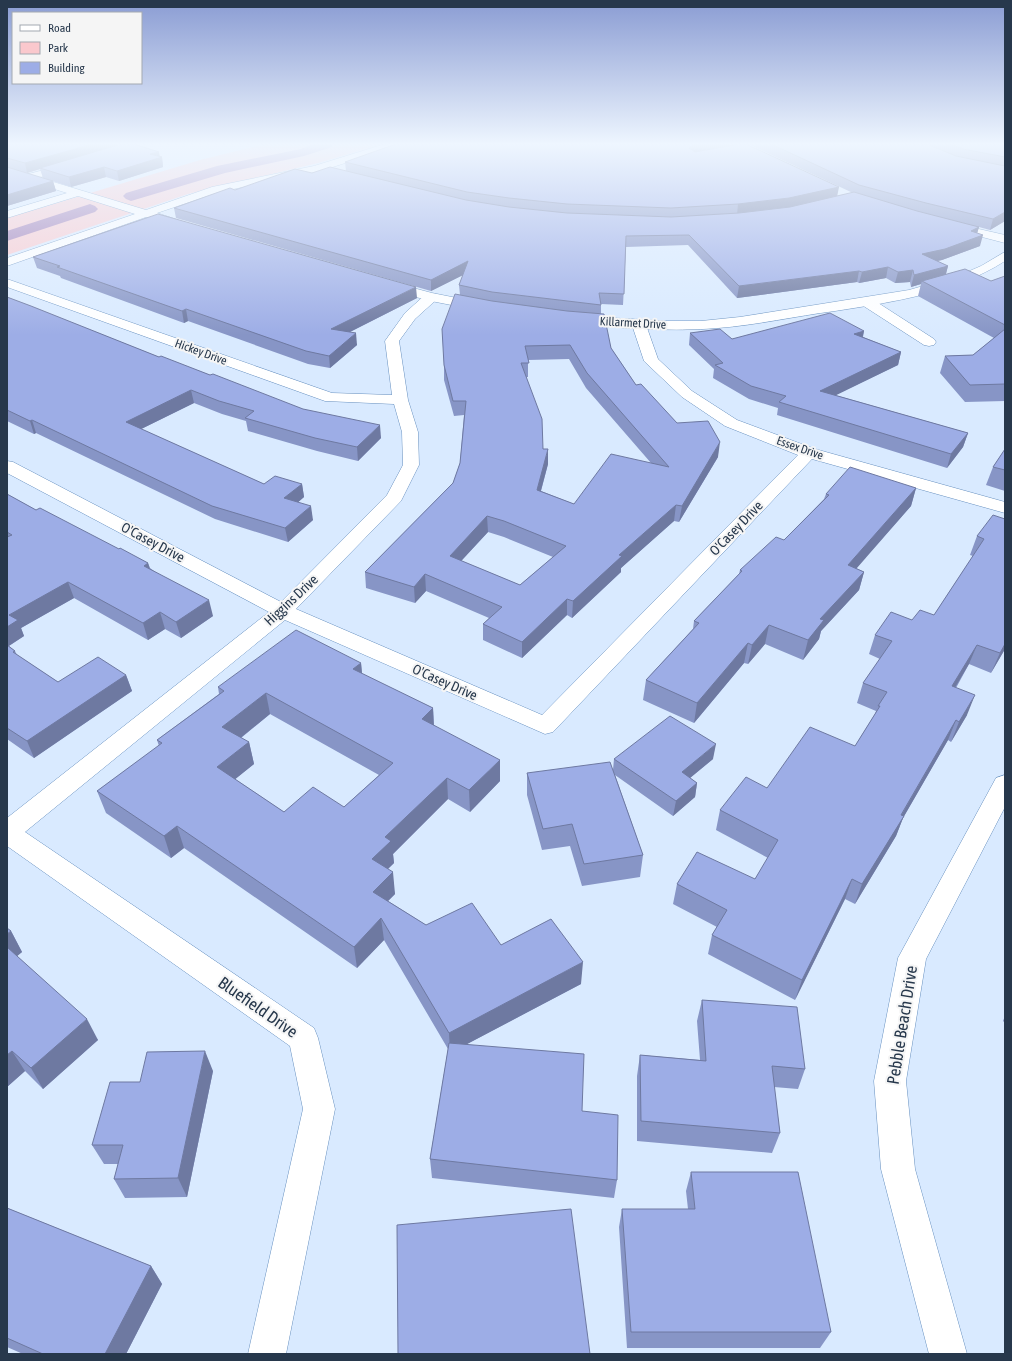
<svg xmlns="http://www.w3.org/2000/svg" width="1012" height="1361" font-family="'Asap Condensed',sans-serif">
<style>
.green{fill:#fac8cd}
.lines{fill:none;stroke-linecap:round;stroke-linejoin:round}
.canal{fill:#9d78b3;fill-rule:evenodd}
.minor-casing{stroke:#6891c0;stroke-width:1}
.tertiary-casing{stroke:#6891c0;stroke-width:1}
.minor{fill:#fff;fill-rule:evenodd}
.tertiary{fill:#fff;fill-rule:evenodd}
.wall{fill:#8795c6;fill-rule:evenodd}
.shaded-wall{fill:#6e79a1}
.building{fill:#9dade6;stroke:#6e79a1;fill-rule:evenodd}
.labels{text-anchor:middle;stroke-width:4;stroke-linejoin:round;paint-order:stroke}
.far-street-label{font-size:12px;fill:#27384c;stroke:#f5f5f5}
.street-label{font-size:14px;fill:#27384c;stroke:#f5f5f5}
.near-street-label{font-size:17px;fill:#27384c;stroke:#f5f5f5}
</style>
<rect width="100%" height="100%" fill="#d9eaff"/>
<!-- green -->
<path class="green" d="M265,144h118l-65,19 -130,31 -181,61v-37l193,-58z"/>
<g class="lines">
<!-- canal -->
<g class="canal">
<path d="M313,144h20l-1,3 -28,9 -79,17 -94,28 -5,-2 -3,-3 3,-3 91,-27 84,-17z"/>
<path d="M90,204l5,2 3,3 -3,3 -88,29v-10z"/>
</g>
<defs>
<g id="minor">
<path d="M71,163l4,1 1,2 -1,2 -46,12 -5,-3 1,-2z"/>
<path d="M948,222l57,13v8l-61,-16 -2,-2 2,-2z"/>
<path d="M7,279l325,114 60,2 -7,-54 20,-28 21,-19h10l2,3 -2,3 -21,19 -16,22 9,59 10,32 1,33 -18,36 -105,108 246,106 256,-260 -73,-29 -43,-29 -38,-36 -12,-36 2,-3 5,-1 5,1 2,3 12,34 34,32 45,29 78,29 190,53v11l-193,-54 -259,273 -8,2 -260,-114 -260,212 289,196 4,10 17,71 -49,245h-38l55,-245 -13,-63 -283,-200v-28l262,-206 -262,-139v-12l6,1 268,140 106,-107 16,-30 -1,-33 -8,-28 -69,-3 -318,-114z"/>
<path d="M867,298l5,1 62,40 2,3 -2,3 -5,1 -5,-1 -62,-40 -2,-3 2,-3z"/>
<path d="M1005,775v32l-79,152 -20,122 9,88 52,185h-38l-48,-185 -7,-88 24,-123 98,-180z"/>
</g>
<g id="tertiary">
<path d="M385,144h16l-2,2 -79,25 -101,21 -62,21 27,9 2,2 -2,2 -4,1 -34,-10 -139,49v-8l128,-44 -57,-18 -71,22v-7l60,-18 -60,-19v-6l139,42 66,-23 102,-21z"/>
<path d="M1005,252v9c-50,32 -112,41 -170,50 -39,5 -78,14 -117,17 -47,4 -95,0 -142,-4l-5,-1 -2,-3 2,-3 5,-1 89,5h36l39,-4 169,-27 49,-14 23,-10z"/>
<path d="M387,281l45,12 55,11 2,3 -2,3 -5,1 -51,-10 -49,-13 -1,-3 1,-3z"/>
</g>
</defs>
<!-- minor casing -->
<use href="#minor" class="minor-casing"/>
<!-- tertiary casing -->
<use href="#tertiary" class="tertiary-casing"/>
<!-- minor -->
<use href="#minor" class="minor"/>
<!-- tertiary -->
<use href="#tertiary" class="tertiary"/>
</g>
<!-- wall -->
<g class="wall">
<path d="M7,144h108l1,2 46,11 1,10 -44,14 -13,-4 -35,10 -28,-9 -3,-9 -13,4 -14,-4 40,12 3,10 -49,15z"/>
<path d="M748,144h257v77l-15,9 -11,-3 -2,6 3,13 -38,14 -5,1 11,5 -2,8 45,7 14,-5v125l-40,1 -25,-29 5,-17 28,-1 21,-17 -76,-42 3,-12 -10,3 -1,-5 -15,1 -9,-5 -27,5 -2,-1 -120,16 -49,-53 -62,2 -3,58 -22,-1v10l10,34 25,37 41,38 41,34 -39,65 -5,-1 -53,47v4l-49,46 -5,-3 -45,43 -39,-18v-16l6,-6 -63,-27 -11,12 -49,-15 -1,-16 88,-89 7,-20 4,-48 -10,1 -10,-36v-15l16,-70 -1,-10 4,-10 -32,16 -255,-73 -2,-10 61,-18 77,-17 34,-2 -1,-9 385,-16 108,50 15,-3 -103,-48zM569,359l17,29 65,75 -77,41 -33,-13 7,-27 -5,-15 -17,-72h2v-17zM488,532l16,5 49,20 -33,28 -59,-24z"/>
<path d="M33,257l384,41 -67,34 7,13 -27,23 -22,-4 -120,-43 -4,2 -123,-45 -1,-2 -23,-8z"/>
<path d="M7,297l152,60 51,18 171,63 -23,23 -41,-10 -69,-20 -2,-10 -24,-7 -28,-11 -53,26 123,55h38l2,13 -6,5 15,18 -25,22 -73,-23 -179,-86 -2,1 -27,-13z"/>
<path d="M864,331l-1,6 38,15 -3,13 -63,30 133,38 -5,14 -16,21 -170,-53 1,-7 -29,-9 -36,-21 1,-9 -25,-24 1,-12 42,6z"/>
<path d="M1005,449v42l-19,-6 7,-18z"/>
<path d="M916,488l-5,18 -55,62 8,4 -5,18 -38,41 -2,8 -16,21 -38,-16 -17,20 -4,-1 -50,60 -51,-23 3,-20 47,-51 1,-8 45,-47 1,-4 44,-30 40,-41 2,-5z"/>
<path d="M7,494l29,16 112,53 2,5 63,48 -32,22 -16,-9 -17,11 -74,-42 -53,30 3,8 -15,10 6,5 2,4 41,27 68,-7 6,16 -98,67 -27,-19z"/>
<path d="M1005,519v130l-14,24 -22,-9 -13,24 11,27 -16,27 -3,-2 -45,78 -7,18 -41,68 -10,-5 -50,101 -87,-46 4,-19 5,-8 -44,-23 4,-20 78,-5 13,-21 -52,-28 4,-20 135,-64 20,-32 1,-3 -19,-8 6,-20 17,-24 -11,-5 6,-19 37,-15 22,-5 39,-59 -3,-1 7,-19z"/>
<path d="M361,663l1,11 71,34 1,17 66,56 -30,31 -22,-13 -55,55 1,9 -6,6 7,25 -7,7 38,24 75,20 80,39 -114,60 115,67 35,69 -3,18 -182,-20 -2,-19 18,-110 -64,-109 -27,28 -173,-120 -13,10 -65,-45 -9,-22 62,-45 -2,-6 62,-46 -1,-7zM270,714l109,61 -35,32 -60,5 -49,-33 19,-15 -5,-22 -8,-4z"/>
<path d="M614,759h99l-23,19 7,5 -2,14 -22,19 -58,-41 28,80 -3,22 -58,9 -12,-40 -28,4 -15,-55v-22l86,-3z"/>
<path d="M11,931l11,21 -5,4 81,84 -55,49 -18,-18 -18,16z"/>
<path d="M702,1000l103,69 -7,20 -24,-2 6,46 -8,20 -135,-12v-65l3,-21 60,5 -3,-39z"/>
<path d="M1005,1016v7l-2,-2z"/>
<path d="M213,1071l-26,126 -62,1 -11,-19 4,-15h-14l-12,-19 48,-63z"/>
<path d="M691,1172l140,160 -11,16h-193l-8,-121 3,-18h66l-2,-18z"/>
<path d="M7,1208l144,58 11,18 -36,70h-103l-16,-7z"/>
</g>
<!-- shaded-wall -->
<g class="shaded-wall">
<path d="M93,144h22l1,4 -76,20v1l-13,4 -2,-10z"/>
<path d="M694,144h37l-1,2 -36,7 -5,-5z"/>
<path d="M159,152l1,6 2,-1 1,10 -44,14 -2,-10 33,-17z"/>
<path d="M104,167l2,10 -35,10 -2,-10z"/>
<path d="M53,181l3,10 -49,15v-11z"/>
<path d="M839,187l-2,10 -49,12 -51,6 1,-11z"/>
<path d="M1005,212v9l-15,9 3,-11z"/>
<path d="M979,227l-3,10 7,-2 -3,11 -38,14 -23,5 3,-11 49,-23z"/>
<path d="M468,261l1,11 -38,19v-11z"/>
<path d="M948,266l-3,11 -23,4 -1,3 -10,3 3,-12z"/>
<path d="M888,267l-2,11 -27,5 3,-11z"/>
<path d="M913,270l-3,12 -15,1 3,-11z"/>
<path d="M859,271l-2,11 -120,16 2,-12z"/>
<path d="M416,287l1,11 -85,43 -1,-12z"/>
<path d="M186,309l2,12 -4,2 -2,-12z"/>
<path d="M864,331l-3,12 -7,-9z"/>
<path d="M356,333l1,12 -27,23 -1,-12z"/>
<path d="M901,352l-3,13 -80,39 2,-13z"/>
<path d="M191,390l3,13 -65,32 -3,-13z"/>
<path d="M32,420l4,13 -2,1 -4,-13z"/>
<path d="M380,425l1,13 -23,23 -1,-14z"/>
<path d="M968,433l-5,14 -16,21 4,-14z"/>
<path d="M720,442l-2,15 -39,65 3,-16z"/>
<path d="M548,449v15l-11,41v-15z"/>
<path d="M302,484l2,13 -17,15 -3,-14z"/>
<path d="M916,488l-5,18 -68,78 5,-19z"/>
<path d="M676,505l-2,16 -53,47v4l-49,46 1,-17 46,-46z"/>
<path d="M311,506l2,14 -25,22 -3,-14z"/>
<path d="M487,516l1,16 -37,40 -1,-16z"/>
<path d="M148,563l5,16 -9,-13z"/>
<path d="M864,572l-5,18 -38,41 -2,8 -16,21 5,-20 12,-21z"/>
<path d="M425,574l1,17 -11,12 -1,-16z"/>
<path d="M68,582l6,16 -53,30 3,8 -17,11v-20l2,-12z"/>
<path d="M567,599v16l-45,43v-16z"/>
<path d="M209,600l4,16 -32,22 -5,-16z"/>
<path d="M160,612l5,17 -17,11 -5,-17z"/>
<path d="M769,625l-4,19 -17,20 4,-19z"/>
<path d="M748,643l-4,20 -50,60 3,-20z"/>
<path d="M1005,644v5l-14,24 9,-20z"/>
<path d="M977,645l-8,19 -25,42 8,-20z"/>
<path d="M361,663l2,21 -10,-15z"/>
<path d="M126,675l6,16 -98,67 -7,-17z"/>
<path d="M266,693l4,21 -42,34 -6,-21z"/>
<path d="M975,695l-8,20 -16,27 8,-20z"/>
<path d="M433,708l1,22 -12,-11z"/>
<path d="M956,720l-8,20 -45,78 -7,18 -41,68 7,-20z"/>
<path d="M249,742l5,22 -31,25 -6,-22z"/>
<path d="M716,744l-3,15 -34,28 3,-15z"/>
<path d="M500,760v21l-30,31 -1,-22z"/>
<path d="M447,778l1,21 -55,55 1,9 -19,18 -3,-22 13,-22z"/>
<path d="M697,783l-2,14 -22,19 3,-15z"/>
<path d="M177,826l7,22 -13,10 -7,-22z"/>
<path d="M393,872l2,22 -19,19 -3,-21z"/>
<path d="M852,879l-7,20 -50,101 7,-20z"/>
<path d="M381,918l3,22 -27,28 -3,-21z"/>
<path d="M11,931l11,21 -11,9 -4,-7v-20z"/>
<path d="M583,962l-2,22 -131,69 -1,-20z"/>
<path d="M87,1019l11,21 -55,49 -12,-21z"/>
<path d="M12,1051l13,20 -18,16v-32z"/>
<path d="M205,1051l8,20 -26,126 -9,-19z"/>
<path d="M151,1266l11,18 -36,70h-21z"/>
</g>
<!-- building -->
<g class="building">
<path d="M7,144h86l-68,19 -18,-5z"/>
<path d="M121,144h13l25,8 -9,2 12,3 -45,14 -13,-4 -35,10 -29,-9z"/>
<path d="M396,144h298l-5,4 6,4 44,-8h7l93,43 -50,11 -51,6 -67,4 -104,-4 -58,-6 -42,-6 -122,-30z"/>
<path d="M771,144h156l29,12 49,10v46l-12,7 -67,-16 -67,-18z"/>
<path d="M950,144h55v13l-42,-8z"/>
<path d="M7,167l46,14 -46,14z"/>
<path d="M330,167l136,33 43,7 58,6 104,4 68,-4 51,-6 64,-15 63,19 62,16 -8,4 12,4 -38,14 -23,5 26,12 -34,9 -1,-5 -15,2 -10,-5 -26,5 -3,-1 -120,15 -50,-51 -63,1 -2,58 -25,-1 2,12 -109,-13 -33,-7 9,-24 -37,19 -257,-72 56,-20 5,2 60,-21 17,4z"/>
<path d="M158,214l258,73 -85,42 25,4 -27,23 -23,-5 -120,-42 -4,2 -125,-44 3,-1 -27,-9z"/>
<path d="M965,269l26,12 14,-5v49l-83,-44z"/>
<path d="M455,294l37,7 75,10 37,3 7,34 25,37 5,-1 36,39 31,-2 12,21 -38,64 -6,-1 -57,50 3,1 -49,45 -6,-2 -45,43 -39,-18 19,-17 -77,-33 -11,13 -49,-15 88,-89 7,-20 6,-62h-13l-9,-36 -2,-36zM570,345l17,28 82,94 -58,-13 -37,50 -37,-14 11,-41h-5l-1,-30 -21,-56h8l-4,-17zM487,516l17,5 62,25 -46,39 -70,-29z"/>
<path d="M7,297l24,9 128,51 2,-1 49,19 3,-1 90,35 77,16 -23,22 -42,-9 -70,-20 9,-7 -35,-10 -28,-11 -65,32 138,62 11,-8 27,8 -18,14 27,8 -26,22 -73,-22 -180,-86 -2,1 -23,-11z"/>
<path d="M830,313l34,18 -10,3 47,18 -81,39 148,42 -17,21 -172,-52 7,-6 -35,-10 -36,-21 8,-2 -33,-30 30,-4 12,10z"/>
<path d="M1005,329v55l-35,1 -25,-29 28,-1z"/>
<path d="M1005,449v21l-12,-3z"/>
<path d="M850,467l66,21 -68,77 16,7 -44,47 4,1 -16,20 -39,-15 -17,20 -4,-2 -51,60 -51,-23 53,-57 -5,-2 48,-50 -2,-1 36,-33 8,3 45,-45 -3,-1z"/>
<path d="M7,494l29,16 4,-2 79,41 1,-1 28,15 -4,3 65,34 -33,22 -16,-10 -17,11 -75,-41 -59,33 9,5 -11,7v-90l5,-2 -5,-3z"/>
<path d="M993,515l12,4v107l-1,1h1v17l-5,9 -23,-8 -25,41 23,9 -16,27 -3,-2 -55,95 3,1 -42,68 -10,-5 -50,101 -90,-45 15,-25 -50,-26 20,-32 58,27 23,-39 -58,-30 26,-33 21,11 43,-61 45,19 25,-40h-2l9,-14 -24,-9 29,-42 -17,-6 16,-23 21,8 8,-10 14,5 50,-76 -7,-3z"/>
<path d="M296,630l65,33 -8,6 80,39 -11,11 78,41 -31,30 -22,-12 -62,59 6,4 -19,18 21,13 -20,20 53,33 46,-22 29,42 50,-26 32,43 -134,71 -68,-115 -27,29 -177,-121 -13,10 -67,-45 65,-48 -5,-3 67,-49 -6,-4zM266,693l127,70 -49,44 -31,-20 -29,25 -67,-45 32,-25 -27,-15z"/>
<path d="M7,645l8,6 -2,1 45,30 40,-25 28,18 -99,66 -20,-13z"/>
<path d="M670,716l46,28 -34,28 15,11 -21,18 -62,-42z"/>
<path d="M610,762l33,93 -59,9 -12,-40 -29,5 -16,-56z"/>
<path d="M7,928l4,3 -4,3z"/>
<path d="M7,947l80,72 -56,49 -19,-17 -5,4z"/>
<path d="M702,1000l95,7 8,62 -33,-3 8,67 -139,-12 -1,-66 66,6z"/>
<path d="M449,1043l135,11 -2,57 36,4 -1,65 -187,-21z"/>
<path d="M205,1051l-27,127 -64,1 9,-34h-31l18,-63h30l7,-30z"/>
<path d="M691,1172h107l33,160h-200l-9,-123h73z"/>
<path d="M7,1208l144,58 -46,88h-62l-36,-16z"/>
<path d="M571,1209l19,145h-192l-1,-129z"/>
</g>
<!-- sky -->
<linearGradient id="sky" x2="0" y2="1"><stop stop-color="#8a9cd3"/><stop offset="0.43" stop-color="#eef6ff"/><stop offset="1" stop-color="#eef6ff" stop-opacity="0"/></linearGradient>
<rect width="1012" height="335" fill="url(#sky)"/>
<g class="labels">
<!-- far-street labels -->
<g class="far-street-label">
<text transform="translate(633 323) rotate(3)" y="4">Killarmet Drive</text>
<text transform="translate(201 352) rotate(20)" y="4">Hickey Drive</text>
<text transform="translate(800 448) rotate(19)" y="4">Essex Drive</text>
</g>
<!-- street labels -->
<g class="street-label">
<text transform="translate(736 528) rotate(-46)" y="5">O'Casey Drive</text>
<text transform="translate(153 542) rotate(28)" y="5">O'Casey Drive</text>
<text transform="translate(291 600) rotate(-43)" y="5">Higgins Drive</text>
<text transform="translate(445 682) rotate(24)" y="5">O'Casey Drive</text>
</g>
<!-- near-street labels -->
<g class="near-street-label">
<text transform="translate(258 1007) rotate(35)" y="6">Bluefield Drive</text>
<text transform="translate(902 1025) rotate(-81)" y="6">Pebble Beach Drive</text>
</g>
</g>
<!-- border -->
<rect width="1012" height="1361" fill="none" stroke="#27384c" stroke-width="16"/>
<!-- legend -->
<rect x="12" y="12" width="130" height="72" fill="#f5f5f5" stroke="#a3a9b1"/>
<rect x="20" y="25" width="20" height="6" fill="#ffffff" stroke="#a3a9b1"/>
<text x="48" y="32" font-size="12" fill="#27384c">Road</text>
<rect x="20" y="42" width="20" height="12" fill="#fac8cd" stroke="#a3a9b1"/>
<text x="48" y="52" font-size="12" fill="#27384c">Park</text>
<rect x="20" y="62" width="20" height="12" fill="#9dade6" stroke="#a3a9b1"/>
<text x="48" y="72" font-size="12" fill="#27384c">Building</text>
</svg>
